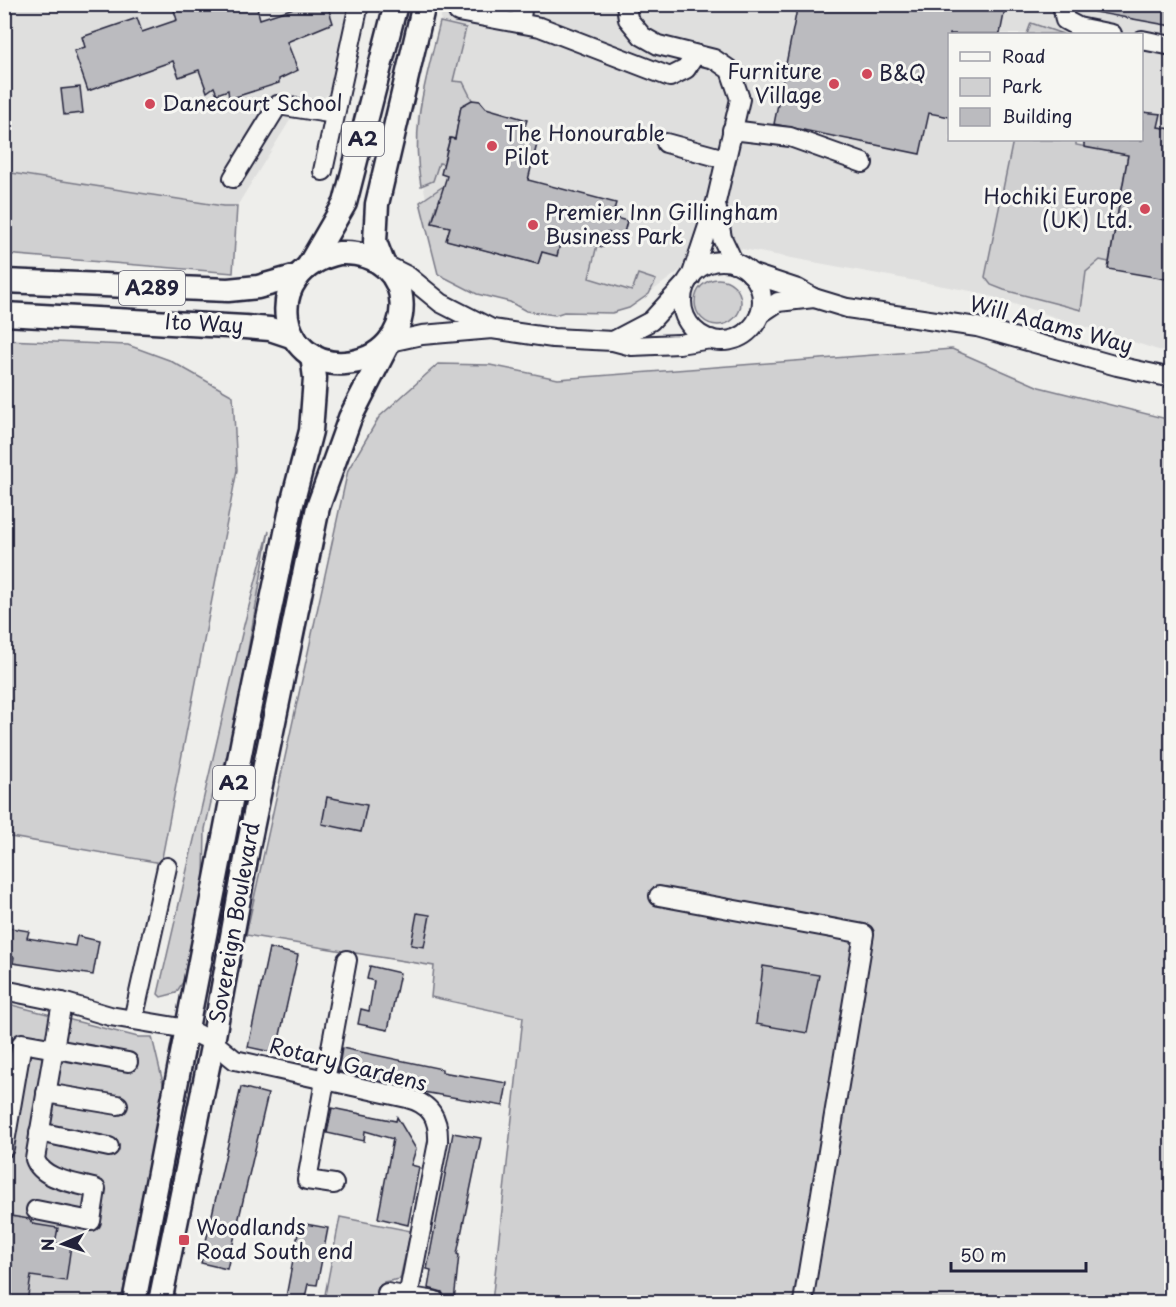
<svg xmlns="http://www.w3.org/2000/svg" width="1176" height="1307" font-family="'Playpen Sans',sans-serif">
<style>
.built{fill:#dfdfde;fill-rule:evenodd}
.green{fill:#d0d0d1;stroke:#797986;stroke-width:1.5}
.building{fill:#bbbbbf;stroke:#22223b;stroke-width:1.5}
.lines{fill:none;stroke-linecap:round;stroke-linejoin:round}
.minor-casing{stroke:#22223b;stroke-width:22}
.major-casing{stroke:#22223b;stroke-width:27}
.minor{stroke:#f6f6f2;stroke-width:18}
.major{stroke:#f6f6f2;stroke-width:22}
.poi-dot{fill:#d1495b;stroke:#f6f6f2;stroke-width:2}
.labels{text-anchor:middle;stroke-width:6;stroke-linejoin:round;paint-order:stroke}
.shield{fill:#f6f6f2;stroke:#626272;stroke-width:1.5}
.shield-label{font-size:20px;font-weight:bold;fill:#22223b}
.poi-label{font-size:21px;fill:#22223b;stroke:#f6f6f2;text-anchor:start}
.street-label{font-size:21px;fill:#22223b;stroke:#f6f6f2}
</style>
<rect width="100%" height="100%" fill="#eeeeeb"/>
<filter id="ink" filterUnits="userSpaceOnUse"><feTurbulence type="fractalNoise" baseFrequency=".0167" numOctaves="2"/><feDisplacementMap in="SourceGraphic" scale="12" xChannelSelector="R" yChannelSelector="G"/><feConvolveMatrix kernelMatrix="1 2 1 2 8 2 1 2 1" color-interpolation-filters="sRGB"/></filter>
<g filter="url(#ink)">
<!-- built -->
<g class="built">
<path d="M5,5h345l-20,87 -12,11 -20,-5 -6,19 -55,89h-14l-218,-34z"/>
<path d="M444,5h727v349l-195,-62 -260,-48 -87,64 -41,6 -144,-37 -28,-123 1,-36zM950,34h192v106h-192z"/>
</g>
<!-- green -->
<g class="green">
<path d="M440,22l26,6 -13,53 10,1 9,18 -11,7 -6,32 -5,-1 -4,14 2,13 -9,-2 -6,18 -12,5c-11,-62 5,-105 19,-164z"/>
<path d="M1031,23l32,11h-36z"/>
<path d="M1013,140h63v5l52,10 -19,107 -9,-2 -14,12 -5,38 -77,-20 -13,-5 -6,-8z"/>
<path d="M5,172l218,34h14l-4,67 -228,-19z"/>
<path d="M442,187l18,5 -5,18 -19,-4 -4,17 18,4 -3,13 91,24 4,-12 20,-16 35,9 -8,33 43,13 6,-17 18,6 -7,14 -20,14 -17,5 -48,-1 -9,3 -29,-4 -16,-9 -33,-8 -39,-20 -18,-72z"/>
<circle cx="718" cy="302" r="23"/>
<path d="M5,340l123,5 41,15 64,36 4,74 -76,393 -156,-27z"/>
<path d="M952,349l87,38 132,33 1,860 -8,22h-672l31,-285 -92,-20 3,-31 -188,-31 102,-465 31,-53 59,-53 52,1 68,14z"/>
<path d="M269,531l-38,216 -18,46 -8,36 -1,49 -21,104 -7,11 -15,4 -3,-3 86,-369z"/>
<path d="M4,1003l134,34h14l12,50 -43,215h-116z"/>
<path d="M340,1217l71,14 -11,48 -16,3 -3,20 -57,-2z"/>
</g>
<!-- building -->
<g class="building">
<path d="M172,4h84l4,15 46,-15h21l6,19 -46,19 11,28 -19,9v4l-50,16 -1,-9 -11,4 -3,-7 -7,5 -8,-22 -20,7 -6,-16 -85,30 -14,-40 11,-4 -3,-10 55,-19 5,14 35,-12z"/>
<path d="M798,4h208l-6,30h-50v83l-21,-4 -9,41 -146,-30z"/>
<path d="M1095,4h77v22l-78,-14z"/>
<path d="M80,87l3,26 -19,2 -3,-26z"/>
<path d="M472,100l8,1 6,7 41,12 -5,15 16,5 -10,40 88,23 -4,14 15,4 -4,16 -16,-5 -4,15 -41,-11 -5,20 -15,-4 -4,12 -92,-24 4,-13 -18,-4 15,-47 -6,-2 9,-36 5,1 6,-33z"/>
<path d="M1142,112l19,2 -3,13 14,2v151l-64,-11 20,-114 -44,-8v-7h58z"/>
<path d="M327,797l40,8 -6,27 -39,-8z"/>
<path d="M417,913l13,2 -6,32 -13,-2z"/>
<path d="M4,927l25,4 -2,7 48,8 2,-10 22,5 -6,34 -80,-12 1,-6 -10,-2z"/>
<path d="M269,948l29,7 -22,98 -28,-6z"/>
<path d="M370,966l30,7 -12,57 -30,-6 3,-15 8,2 5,-30 -7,-2z"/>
<path d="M763,966l56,9 -12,58 -51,-9z"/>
<path d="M342,1048l100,21v3l65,11 -4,23 -80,-14 -85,-21z"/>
<path d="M241,1087l27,7 -41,175 -26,-6z"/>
<path d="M332,1108l64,13 1,-4 19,32 -5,16 8,2 -11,58 -30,-7 15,-79 -28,-8 -1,10 -37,-8z"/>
<path d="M453,1133l28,5 -24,116 2,1 -5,46 -8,-1 -4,-8 -14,-4 3,-18 -4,-1z"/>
<path d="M11,1216l18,3 4,5 25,4 -3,15 16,2 -5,36 -35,-5 -4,26h-23v-84l6,1z"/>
<path d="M300,1223l28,5 -11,57 -9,-1 -4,18h-19z"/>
</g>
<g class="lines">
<defs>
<g id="minor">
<path d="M626,4l2,15 14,17 16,9 56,14 16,11 10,29 -24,103 -25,75"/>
<path d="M1062,4l3,16 13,7 34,7"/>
<path d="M458,12l82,15 130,50 16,-8 9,-14"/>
<path d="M520,23l3,-19"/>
<path d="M1142,40l30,6"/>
<path d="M732,130l58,7 73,26"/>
<path d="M666,143l59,16"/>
<path d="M323,171l36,-167"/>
<path d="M233,178l45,-73 57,9"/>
<path d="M716,204l6,34 12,25"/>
<circle cx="722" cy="301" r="40"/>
<path d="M384,264l24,12 33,27 51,26"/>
<path d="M750,273l48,16 16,9 33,10 130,19 140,39 55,12"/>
<path d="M760,314l18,-12 36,-4"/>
<path d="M613,341l38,-20 34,-37"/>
<path d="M390,342l32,-7 70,-6 61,9 60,3 19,5 47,-2 32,-5"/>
<path d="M659,896l205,38 -61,368"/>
<path d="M4,990l58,12 48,14 77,13 26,13 22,18 172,38c24,6 32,20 31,44l-30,155"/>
<path d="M133,1020l34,-153"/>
<path d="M46,1093l72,12"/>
<path d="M39,1132l70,15"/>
<path d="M4,1148l18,-105 106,19"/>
<path d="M334,1184l-27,-4 40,-220"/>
<path d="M36,1210l55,11 5,-32c-19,-6 -54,-9 -61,-30l27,-157"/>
<path d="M387,1293l48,8"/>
</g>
<g id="major">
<path d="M339,253c83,-4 82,104 6,110 -66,5 -87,-92 -6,-110z"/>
<path d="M383,263l-8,-21 2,-38 47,-200"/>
<path d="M309,265l36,-62 51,-199"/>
<path d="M4,281l224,9 30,-3 39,-11"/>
<path d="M4,314l241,13 25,2 24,8"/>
<path d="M134,1302l109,-563 49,-235 19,-73 4,-53 -3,-23"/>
<path d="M160,1302l53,-260 35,-194 70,-341 32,-89 38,-74"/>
</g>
</defs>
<!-- minor casing -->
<use href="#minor" class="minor-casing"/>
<!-- major casing -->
<use href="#major" class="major-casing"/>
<!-- minor -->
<use href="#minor" class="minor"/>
<!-- major -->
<use href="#major" class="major"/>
</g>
</g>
<!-- markers -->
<g class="poi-dot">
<circle cx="867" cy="74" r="6"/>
<circle cx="834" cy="84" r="6"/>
<circle cx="150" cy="104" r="6"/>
<circle cx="492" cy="146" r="6"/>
<circle cx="1145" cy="209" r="6"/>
<circle cx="533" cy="225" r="6"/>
<rect x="178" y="1234" width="12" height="12" rx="3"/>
</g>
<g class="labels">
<!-- shield labels -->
<g class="shield">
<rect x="342" y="122" width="42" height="34" rx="4.5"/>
<rect x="119" y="271" width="66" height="34" rx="4.5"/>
<rect x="213" y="766" width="42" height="34" rx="4.5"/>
</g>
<g class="shield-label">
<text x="363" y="146">A2</text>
<text x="152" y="295">A289</text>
<text x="234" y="790">A2</text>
</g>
<!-- poi labels -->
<g class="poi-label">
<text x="822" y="79" text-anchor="end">Furniture<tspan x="822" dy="24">Village</tspan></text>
<text x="879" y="81">B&amp;Q</text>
<text x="162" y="111">Danecourt School</text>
<text x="504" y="141">The Honourable<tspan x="504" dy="24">Pilot</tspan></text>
<text x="1133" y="204" text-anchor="end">Hochiki Europe<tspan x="1133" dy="24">(UK) Ltd.</tspan></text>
<text x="545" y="220">Premier Inn Gillingham<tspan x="545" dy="24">Business Park</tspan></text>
<text x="196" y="1235">Woodlands<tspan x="196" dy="24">Road South end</tspan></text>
</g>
<!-- street labels -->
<g class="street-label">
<text transform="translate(204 324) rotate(3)" y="7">Ito Way</text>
<text transform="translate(1051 325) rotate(15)" y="7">Will Adams Way</text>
<text transform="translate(235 923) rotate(-80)" y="7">Sovereign Boulevard</text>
<text transform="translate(348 1065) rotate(14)" y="7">Rotary Gardens</text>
</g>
</g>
<!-- margin -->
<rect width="1176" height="1307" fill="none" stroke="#f6f6f2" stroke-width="24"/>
<rect x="12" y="12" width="1152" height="1283" fill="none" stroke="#22223b" stroke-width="2" filter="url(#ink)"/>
<!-- legend -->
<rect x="948" y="33" width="195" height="108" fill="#f6f6f2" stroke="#a1a1a9" stroke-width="1.5"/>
<rect x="960" y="52" width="30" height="9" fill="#f6f6f2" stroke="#a1a1a9" stroke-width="1.5"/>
<text x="1002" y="63" font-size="18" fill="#22223b">Road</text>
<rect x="960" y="78" width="30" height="18" fill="#d0d0d1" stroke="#a1a1a9" stroke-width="1.5"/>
<text x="1002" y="93" font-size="18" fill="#22223b">Park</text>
<rect x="960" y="108" width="30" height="18" fill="#bbbbbf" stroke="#a1a1a9" stroke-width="1.5"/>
<text x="1002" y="123" font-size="18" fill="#22223b">Building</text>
<!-- north arrow -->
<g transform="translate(63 1244) rotate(267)" stroke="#f6f6f2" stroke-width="4.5" paint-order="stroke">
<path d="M0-4.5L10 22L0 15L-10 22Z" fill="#22223b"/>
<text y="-9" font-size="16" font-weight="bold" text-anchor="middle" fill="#22223b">N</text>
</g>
<!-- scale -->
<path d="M951 1262v9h135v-9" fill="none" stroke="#22223b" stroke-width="3"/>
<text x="960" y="1262" font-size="18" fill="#22223b" stroke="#f6f6f2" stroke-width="4.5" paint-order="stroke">50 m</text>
</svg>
